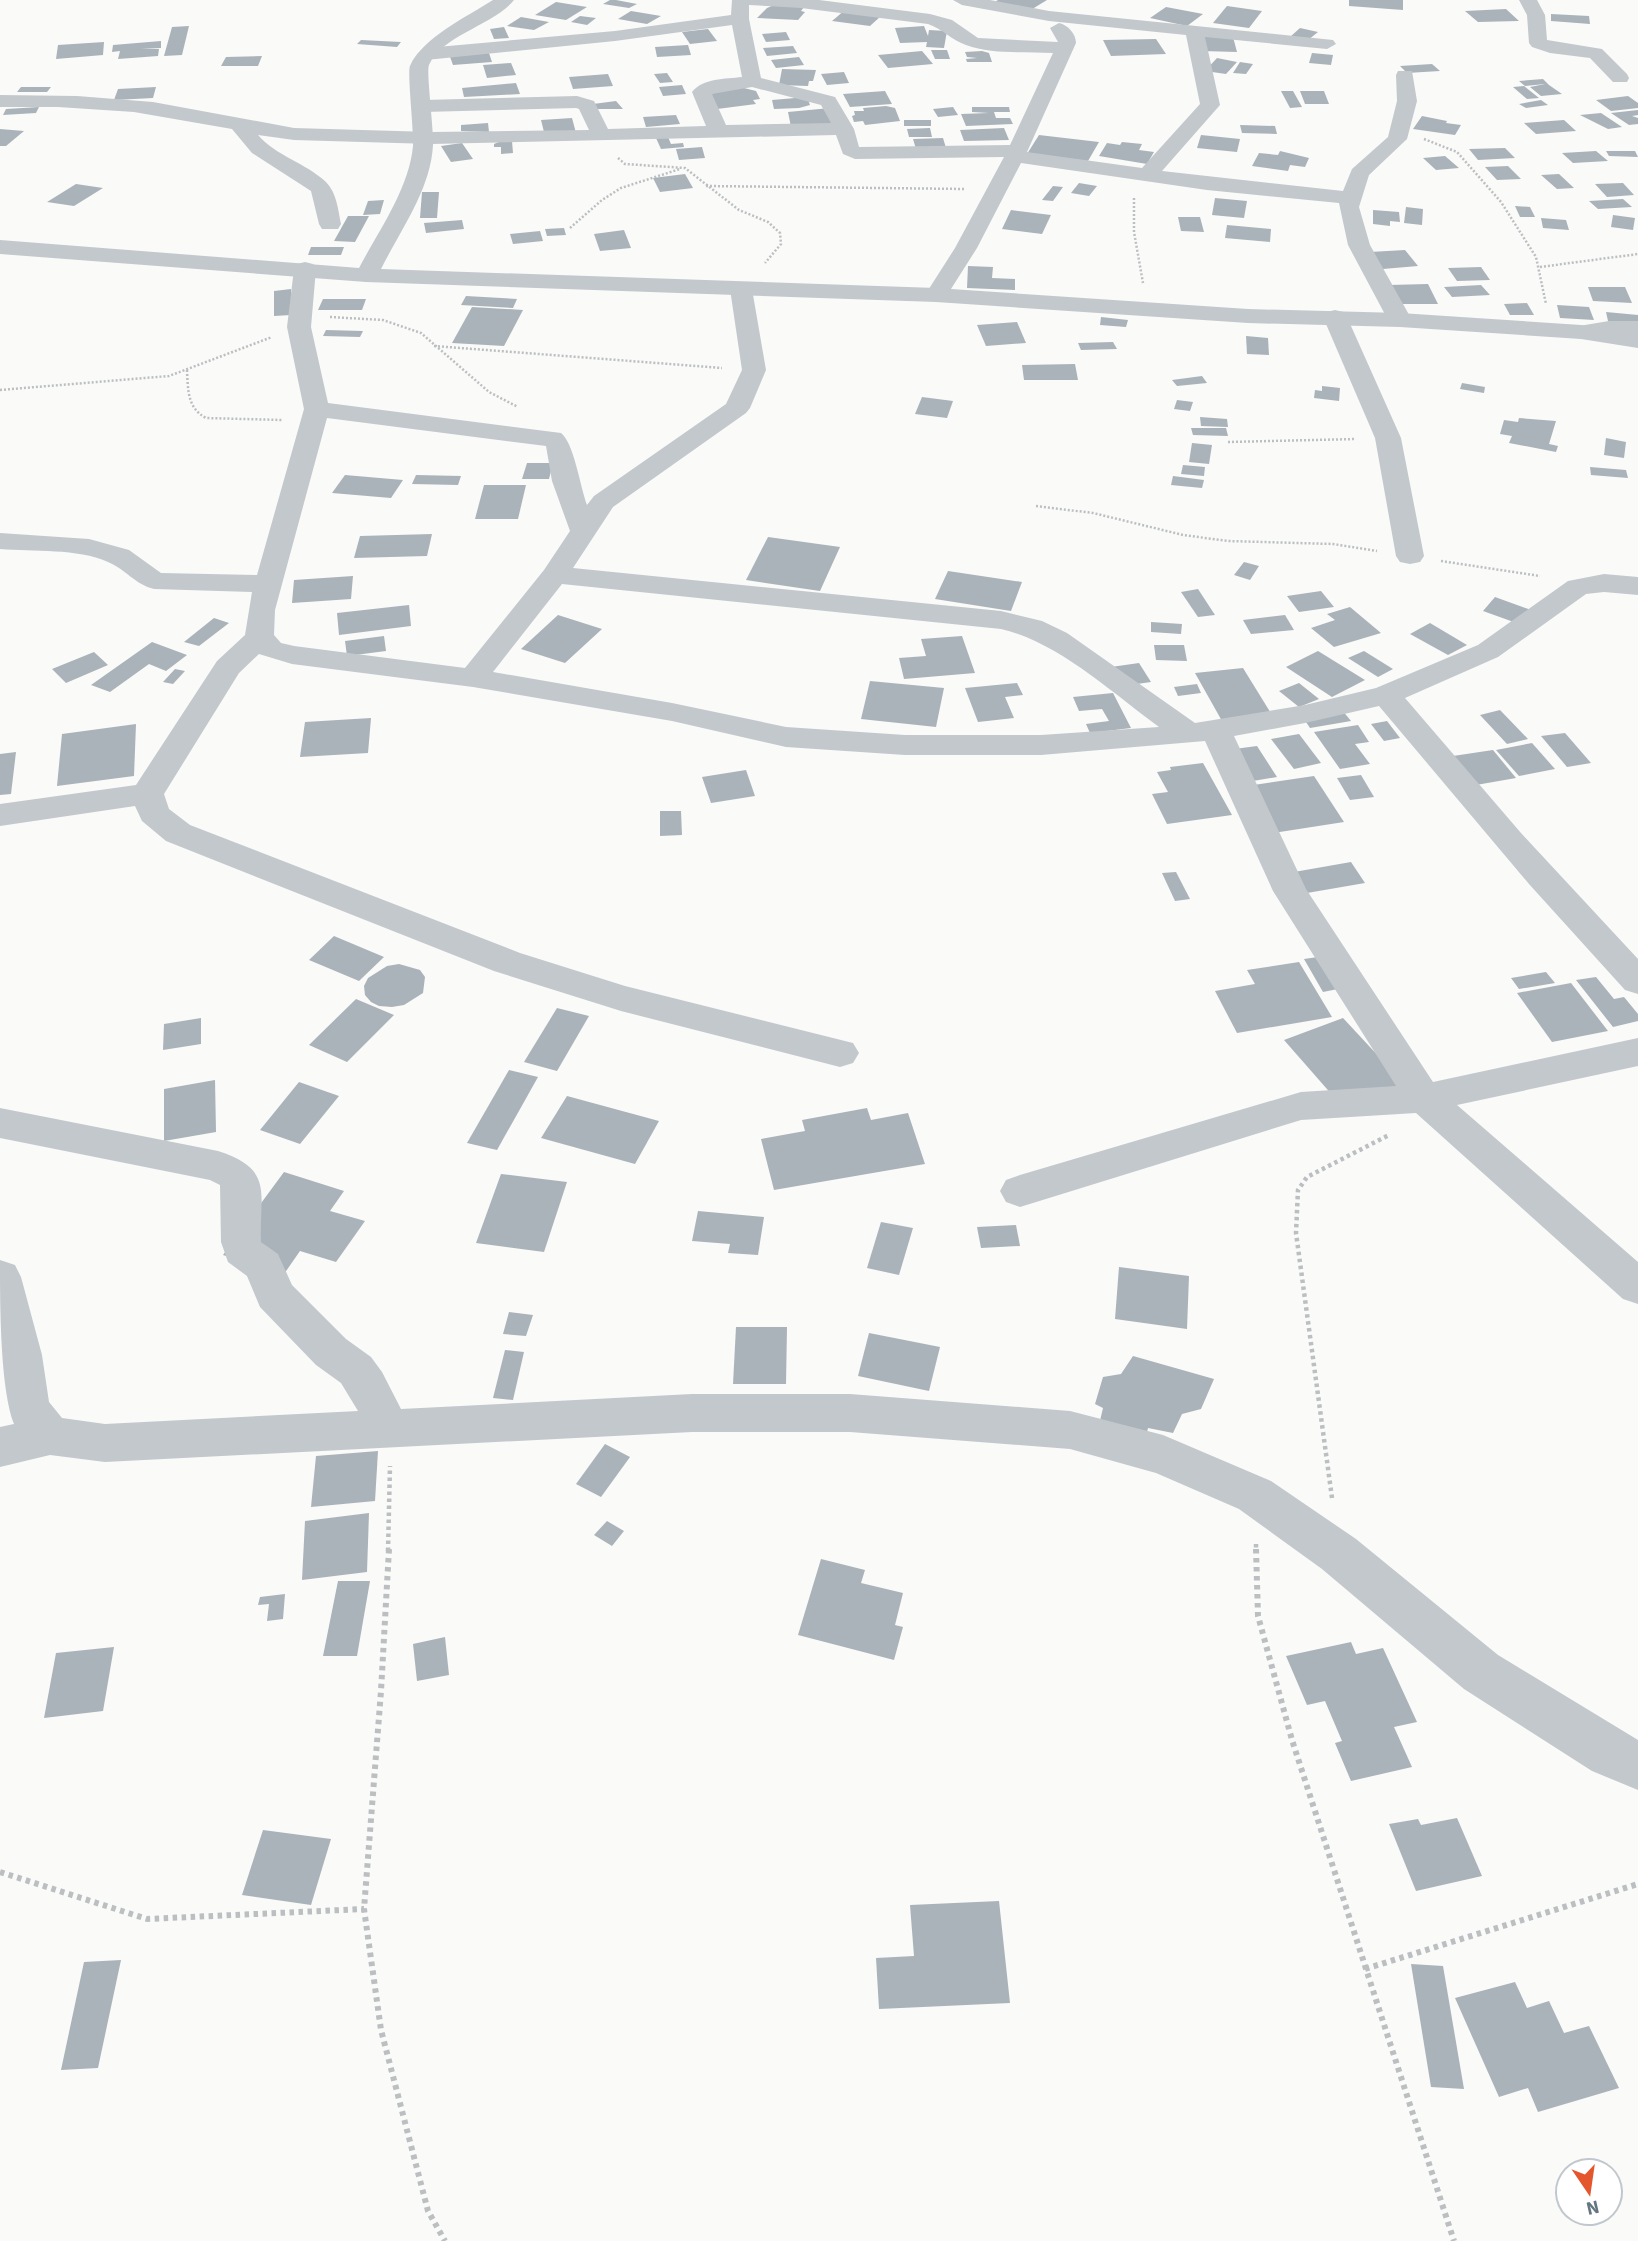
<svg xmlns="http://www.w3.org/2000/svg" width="1638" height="2241" font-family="'Source Sans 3',sans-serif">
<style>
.building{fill:#aab3b9}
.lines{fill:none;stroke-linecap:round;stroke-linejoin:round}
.path-far2{stroke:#bbbfc2;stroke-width:2.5;stroke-dasharray:2 2;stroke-linecap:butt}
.path-far1{stroke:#bbbfc2;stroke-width:4.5;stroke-dasharray:3.5 3.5;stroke-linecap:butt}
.path{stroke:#bbbfc2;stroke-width:6;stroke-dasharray:4.5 4.5;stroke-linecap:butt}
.minor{fill:#c3c8cc;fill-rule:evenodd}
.tertiary{fill:#c3c8cc;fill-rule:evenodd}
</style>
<rect width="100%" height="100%" fill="#fafaf8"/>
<!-- building -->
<g class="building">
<path d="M610,0h6l21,4 -8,4 -26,-4z"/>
<path d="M998,0h49l-18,11 -36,-8z"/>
<path d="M1349,0h54v10l-54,-4z"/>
<path d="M556,2l31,5 -21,13 -31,-5z"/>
<path d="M774,5l30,2 -3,4 4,1 -7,8 -41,-2 10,-10z"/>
<path d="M1227,6l35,5 -13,17 -36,-5z"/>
<path d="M1166,7l37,7 -16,12 -37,-8z"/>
<path d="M1506,9l13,12 -41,1 -13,-11z"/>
<path d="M845,10l37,5 -12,11 -38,-5z"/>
<path d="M631,11l30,5 -14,8 -29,-5z"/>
<path d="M1551,14l38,2 1,8 -39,-3z"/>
<path d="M580,16l16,2 -9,7 -16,-3z"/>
<path d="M521,17l28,5 -15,8 -27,-4z"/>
<path d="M189,26l-7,29 -18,1 8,-29z"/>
<path d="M924,26l4,10 1,-6 18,1 -3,17 -18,-1 1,-5 -27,1 -5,-15z"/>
<path d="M504,27l5,11 -15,1 -4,-10z"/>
<path d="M1300,28l18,4 -10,8 -18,-3z"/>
<path d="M708,29l9,12 -27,3 -8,-12z"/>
<path d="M786,32l4,8 -24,2 -4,-8z"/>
<path d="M1199,36l34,1 4,15 -35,-1z"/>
<path d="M1156,39l10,15 -55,2 -8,-16z"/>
<path d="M361,40l40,2 -4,5 -40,-3z"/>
<path d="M161,41v7l-20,1h18l-1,7 -40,3 2,-8 -8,1 1,-7z"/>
<path d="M104,42l-1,13 -47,4 2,-14z"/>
<path d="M688,45l3,10 -34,2 -2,-10z"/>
<path d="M793,46l4,7 -30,3 -4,-8z"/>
<path d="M488,50l4,12 -39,3 -4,-11z"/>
<path d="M931,50h16l3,9h-15z"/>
<path d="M922,51l11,13 -45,4 -10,-13z"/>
<path d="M982,51l7,2 3,9h-25l-1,-3 11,-1 -10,-1 -2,-5z"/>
<path d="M1312,53l21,2 -2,10 -22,-2z"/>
<path d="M262,56l-4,10h-37l5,-9z"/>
<path d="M799,57l5,8 -28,3 -5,-8z"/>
<path d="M1217,58l20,4 -11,12 -21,-3z"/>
<path d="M1240,62l13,2 -7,10 -13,-1z"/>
<path d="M511,63l5,12 -29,3 -4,-13z"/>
<path d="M1432,64l8,7 -33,2 -7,-7z"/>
<path d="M782,69l34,1 -3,11h-4l-1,5 -29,-1z"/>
<path d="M844,72l5,11 -22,2 -6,-11z"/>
<path d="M667,73l6,9 -13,1 -6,-9z"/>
<path d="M608,74l5,12 -40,3 -4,-12z"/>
<path d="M1543,79l6,6 13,9 -21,2 -11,-9 15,-3 -20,2 -6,-5z"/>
<path d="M516,83l4,11 -56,3 -2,-9z"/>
<path d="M682,85l4,9 -23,2 -4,-9z"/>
<path d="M1524,86l15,12 -12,1 -14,-12z"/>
<path d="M21,87h30l-4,5h-30z"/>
<path d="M156,87l-3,11 -39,2 4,-11z"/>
<path d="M740,87l16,4 4,8 -7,1 3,4 -39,5 -7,-15z"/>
<path d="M885,91l7,13 -42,3 -7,-13z"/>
<path d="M1281,91h12l9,16 -12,1z"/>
<path d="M1300,91h24l5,13h-24z"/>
<path d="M1628,96l10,7v5l-27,3 -15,-11z"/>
<path d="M807,97l3,8 -11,3 -25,1 -2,-9z"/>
<path d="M1541,100l7,5 -22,3 -7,-4z"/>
<path d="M616,101l7,8h-26l-4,-5z"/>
<path d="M886,106l9,2 5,13 -35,4 -2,-4 -9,1 -2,-6 3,-1 -1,-4h10l-1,-3z"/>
<path d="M39,107l-3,6 -33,2 3,-6z"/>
<path d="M953,107l5,8 -20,2 -5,-8z"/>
<path d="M972,107h37l1,5h-16l2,6h14l3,6 -47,2 -5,-12 28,-1 -17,-1z"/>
<path d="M830,108l4,16 -43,3 -3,-15z"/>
<path d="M1638,110v5l-6,1 6,2v6l-9,1 -18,-12z"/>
<path d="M1601,113l21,14 -14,2 -28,-14z"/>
<path d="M676,115l4,9 -34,3 -3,-10z"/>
<path d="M1422,116l25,5 -1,2 15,2 -6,10 -42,-6z"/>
<path d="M572,118l4,15 -31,3 -4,-16z"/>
<rect x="904" y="120" width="27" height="6"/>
<path d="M1564,120l12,11 -40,3 -12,-11z"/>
<path d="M488,123l1,9 -28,-1v-6z"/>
<path d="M1240,125l35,1 2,8 -35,-1z"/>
<path d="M930,128l2,9h-23l-2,-8z"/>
<path d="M1004,128l5,12 -45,1 -4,-11z"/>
<path d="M0,129l24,2 -18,15h-6z"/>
<path d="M1039,135l60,7 -11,19 -61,-7z"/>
<path d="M1201,135l39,4 -3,13 -40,-4z"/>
<path d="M668,137l3,7 12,-1 1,4 -23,2 -5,-11z"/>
<path d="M943,138l3,10 -30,1 -3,-10z"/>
<path d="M501,141h11l1,12 -12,1v-7h-7v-3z"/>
<path d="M1122,142l20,2 -3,6 15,2 -7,12 -48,-8 8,-13 13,2z"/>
<path d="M462,143l11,16 -22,3 -10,-16z"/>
<path d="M702,147l3,11 -26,2 -3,-11z"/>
<path d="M1505,148l10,10 -37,2 -9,-11z"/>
<path d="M1280,151l29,7 -4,9 -15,-2 -2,6 -36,-5 7,-13 19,2z"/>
<path d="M1596,151l12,10 -35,2 -11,-10z"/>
<path d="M1606,151h29l3,6 -29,-1z"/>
<path d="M1445,156l14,12 -23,2 -13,-12z"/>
<path d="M1508,166l13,13 -24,1 -12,-13z"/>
<path d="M685,174l8,14 -33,4 -7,-14z"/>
<path d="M1559,174l15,14 -17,1 -16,-14z"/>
<path d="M1079,183l18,3 -8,10 -18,-3z"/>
<path d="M1623,183l11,12 -27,2 -12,-13z"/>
<path d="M76,184l27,4 -29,18 -27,-4z"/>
<path d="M1053,186l10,1 -10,14 -11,-1z"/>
<path d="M422,192h17l-2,26h-17z"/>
<path d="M1215,198l32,3 -3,17 -32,-3z"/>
<path d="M1623,199l9,8 -34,2 -9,-8z"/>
<path d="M384,200l-4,14 -17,1 5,-14z"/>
<path d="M1515,206l15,1 5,10h-15z"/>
<path d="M1406,207l17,2 -1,16 -18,-2z"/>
<path d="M1011,210l40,5 -9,19 -40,-5z"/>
<path d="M1373,210l26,2 1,10 -10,-1v5l-17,-2z"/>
<path d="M1613,215l22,3 -2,12 -22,-3z"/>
<path d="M348,216h21l-14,26 -21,-1z"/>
<path d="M1178,217h22l4,15 -23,-1z"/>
<path d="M1541,218l25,2 3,10 -26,-2z"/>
<path d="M462,220l2,9 -38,4 -2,-10z"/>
<path d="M1227,225l44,4 -1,13 -45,-4z"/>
<path d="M564,228l2,7 -19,1 -2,-7z"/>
<path d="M624,230l7,18 -31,3 -6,-17z"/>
<path d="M540,231l3,10 -30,3 -3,-10z"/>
<path d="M311,247h33l-3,8h-33z"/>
<path d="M1405,250l13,16 -35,3 -13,-17z"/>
<path d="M968,266l25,1 -1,11 23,1v11l-48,-2z"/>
<path d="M1481,267l9,13 -33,1 -9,-13z"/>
<path d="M1428,284l10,20h-39l-10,-19z"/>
<path d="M1481,285l9,10 -38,2 -8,-10z"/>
<path d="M1588,287h37l7,16 -39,-2z"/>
<path d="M291,289v26l-17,1v-25z"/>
<path d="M466,296l51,3 -4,9 -52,-3z"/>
<path d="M323,299h43l-4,11h-44z"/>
<path d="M1527,303l7,12h-24l-6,-11z"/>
<path d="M1557,305l32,2 5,13 -34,-2z"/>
<path d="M472,307l51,3 -19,36 -52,-3z"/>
<path d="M1606,312l32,3v8l-30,-2z"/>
<path d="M1101,317l27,3 -2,7 -26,-2z"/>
<path d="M1017,322l9,21 -40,3 -9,-21z"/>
<path d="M326,330l37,1 -3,6 -37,-1z"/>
<path d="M1246,336l22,2 1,17 -22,-1z"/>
<path d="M1113,342l4,7 -36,1 -3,-7z"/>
<path d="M1075,364l3,16h-54l-2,-15z"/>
<path d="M1202,376l5,7 -30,3 -5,-6z"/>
<path d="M1462,383l23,4 -1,6 -24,-4z"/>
<path d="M1322,386l18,2 -1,13 -25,-3 1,-8 7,1z"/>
<path d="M922,397l31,4 -6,17 -32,-4z"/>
<path d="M1177,400l16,2 -3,9 -16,-2z"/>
<path d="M1200,417l27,2 1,8 -27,-1z"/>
<path d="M1519,418l37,3 -7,23 9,2 -2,6 -47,-9 3,-7 -12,-2 4,-14 14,2z"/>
<path d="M1191,428h35l2,8 -35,-1z"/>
<path d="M1606,438l20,4 -2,16 -20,-3z"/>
<path d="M1192,443l20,2 -3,19 -20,-2z"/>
<path d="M527,463h26l-4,16h-27z"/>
<path d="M1183,465l22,2 -1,9 -23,-2z"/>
<path d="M1590,467l36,3 2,8 -37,-3z"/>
<path d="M345,475l58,5 -12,18 -59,-5z"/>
<path d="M416,475l45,1 -3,9 -46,-1z"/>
<path d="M1173,476l31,4 -2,8 -31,-3z"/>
<path d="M484,485h42l-8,34h-43z"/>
<path d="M432,534l-5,22 -73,2 6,-22z"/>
<path d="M768,537l72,10 -20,44 -74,-11z"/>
<path d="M1244,562l15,4 -9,14 -16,-5z"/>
<path d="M948,571l74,11 -11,29 -76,-12z"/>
<path d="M353,576l-2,23 -59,4 2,-23z"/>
<path d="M1198,589l17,26 -17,2 -17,-25z"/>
<path d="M1321,591l13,16 -35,5 -12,-16z"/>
<path d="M1495,597l39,14 -12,14 -39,-14z"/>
<path d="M409,605l2,21 -72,9 -2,-22z"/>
<path d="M1350,607l31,26 -47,14 -23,-19 24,-8 -8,-6z"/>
<path d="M558,615l44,14 -37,34 -44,-14z"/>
<path d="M1285,615l9,15 -43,4 -8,-14z"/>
<path d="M214,618l15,5 -30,23 -15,-4z"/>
<path d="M1151,622l31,2 -1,10 -30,-2z"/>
<path d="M1430,623l37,22 -19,10 -38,-21z"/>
<path d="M384,636l2,15 -39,5 -2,-15z"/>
<path d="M962,636l13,37 -71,6 -5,-21 27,-2 -5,-17z"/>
<path d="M152,642l35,13 -21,16 -17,-7 -39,28 -19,-7z"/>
<path d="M1154,645h30l3,16 -31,-1z"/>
<path d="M1318,651l47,29 -33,17 -46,-30z"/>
<path d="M1364,651l29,18 -15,8 -30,-19z"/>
<path d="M94,652l14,13 -42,18 -14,-14z"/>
<path d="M1139,663l12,19 -42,6 -12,-19z"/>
<path d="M1243,668l29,47 -50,6 -27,-48z"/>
<path d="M175,669l10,2 -12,13 -10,-2z"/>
<path d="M870,681l74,7 -8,39 -75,-8z"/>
<path d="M1017,683l6,12 -18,2 9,21 -36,4 -13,-34z"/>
<path d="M1299,683l20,16 -20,8 -20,-16z"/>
<path d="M1197,684l4,9 -23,3 -4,-9z"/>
<path d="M1113,693l18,35 -41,5 -4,-9 23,-3 -7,-12 -23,2 -6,-14z"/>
<path d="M1342,710l9,11 -41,7 -8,-12z"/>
<path d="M1500,710l28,29 -21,5 -27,-29z"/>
<path d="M371,718l-3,35 -68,4 5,-35z"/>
<path d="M1387,721l13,17 -16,3 -13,-17z"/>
<path d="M136,724l-2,52 -77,10 5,-52z"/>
<path d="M1358,725l11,17 -14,2 15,20 -30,5 -26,-37z"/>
<path d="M1565,733l26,30 -24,4 -26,-31z"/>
<path d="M1299,734l22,29 -27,6 -23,-30z"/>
<path d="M1532,743l23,26 -36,7 -23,-26z"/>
<path d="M1257,746l20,31 -30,5 -20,-32z"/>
<path d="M1493,750l23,28 -40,7 -23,-29z"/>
<path d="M16,752l-5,42 -11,1v-41z"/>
<path d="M1203,763l29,52 -65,9 -15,-30 16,-2 -11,-20 14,-2 -1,-3z"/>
<path d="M746,770l9,26 -44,7 -9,-26z"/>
<path d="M1361,775l13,22 -24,3 -13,-22z"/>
<path d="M1314,776l30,46 -90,14 -27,-47z"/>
<path d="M660,811h21l1,24 -22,1z"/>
<path d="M1351,862l14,21 -58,10 -13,-21z"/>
<path d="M1176,872l14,27 -15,2 -13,-28z"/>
<path d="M334,936l50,21 -25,24 -50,-21z"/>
<path d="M1325,956l18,32 -20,4 -19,-33z"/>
<path d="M1299,962l33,55 -95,16 -22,-42 40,-7 -8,-14z"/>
<path d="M399,964l21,6 5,7 -2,16 -19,12 -12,2 -13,-1 -8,-4 -6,-7 -1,-9 4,-8 19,-12z"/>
<path d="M1546,972l9,11 -36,6 -8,-11z"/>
<path d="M1596,977l18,22 10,-2 14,17v7l-25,6 -37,-47z"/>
<path d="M1571,983l37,48 -56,11 -35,-49z"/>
<path d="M356,999l38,16 -47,47 -38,-17z"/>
<path d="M557,1008l32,8 -32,55 -33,-9z"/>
<path d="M201,1018v26l-38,6 1,-26z"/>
<path d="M1343,1018l66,71 -61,24 -64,-73z"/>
<path d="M509,1070l29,7 -41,73 -30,-7z"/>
<path d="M215,1080l1,52 -52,9v-52z"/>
<path d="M299,1082l40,14 -39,48 -40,-14z"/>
<path d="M567,1096l92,25 -24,43 -94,-26z"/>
<path d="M867,1108l4,12 37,-7 17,51 -151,26 -13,-51 44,-8 -3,-11z"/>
<path d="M284,1172l60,19 -14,20 35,10 -29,41 -36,-11 -16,23 -61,-19z"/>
<path d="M501,1174l66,8 -23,70 -68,-9z"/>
<path d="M698,1211l66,6 -6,38 -30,-2 2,-9 -38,-3z"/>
<path d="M881,1222l32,6 -14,47 -32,-7z"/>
<path d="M1016,1225l4,21 -39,2 -4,-21z"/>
<path d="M1119,1267l70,9 -2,53 -72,-10z"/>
<path d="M509,1312l24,3 -7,21 -23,-2z"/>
<path d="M736,1327h51l-1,57h-53z"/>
<path d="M869,1333l71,14 -11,44 -71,-15z"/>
<path d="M505,1350l19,2 -11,48 -20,-2z"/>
<path d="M1133,1356l81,23 -13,30 -19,5 -9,19 -25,-5 -2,8 -47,-11 4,-17 -8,-4 8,-27 18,-3z"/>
<path d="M605,1444l25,13 -29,40 -25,-13z"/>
<path d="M378,1451l-3,50 -64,6 5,-51z"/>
<path d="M369,1513l-2,59 -65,8 3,-59z"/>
<path d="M607,1521l17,10 -12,15 -18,-11z"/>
<path d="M821,1559l44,11 -4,13 42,10 -8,32 8,2 -9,33 -96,-25z"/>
<path d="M338,1581h32l-13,75h-34z"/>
<path d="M285,1594l-2,25 -16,2 2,-17 -11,1 2,-8z"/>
<path d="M445,1637l4,38 -32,6 -4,-37z"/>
<path d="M1351,1642l5,12 27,-6 34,74 -23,5 18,40 -61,14 -16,-38 7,-2 -17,-40 -18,4 -21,-49z"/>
<path d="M114,1647l-11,64 -59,7 12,-65z"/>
<path d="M1457,1818l25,58 -66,15 -27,-67 29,-5 3,6z"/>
<path d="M263,1830l68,9 -20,66 -69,-10z"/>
<path d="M999,1901l11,102 -131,6 -3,-51 38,-2 -4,-51z"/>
<path d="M121,1960l-23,108 -37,2 23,-108z"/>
<path d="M1411,1964l32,2 21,123 -33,-2z"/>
<path d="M1515,1982l12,26 22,-7 15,32 25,-7 30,62 -81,24 -10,-24 -29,9 -44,-99z"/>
</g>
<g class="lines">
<!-- path-far2 -->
<g class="path-far2">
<path d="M1424,139l33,13 44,50 35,55 10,47"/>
<path d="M618,158l7,6 60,4 54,42 29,12 12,11 1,11 -16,19"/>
<path d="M706,186l260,3"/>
<path d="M1134,198v34l9,51"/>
<path d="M570,228l32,-28 19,-12 59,-19"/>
<path d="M1540,267l98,-13"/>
<path d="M330,317l53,3 38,13 68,59 29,15"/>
<path d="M434,346l288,22"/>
<path d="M187,370c1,19 0,38 19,48l76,2"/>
<path d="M0,390l169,-14 103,-39"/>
<path d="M1228,442l128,-3"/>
<path d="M1036,506l57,7 90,22 45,6 105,3 44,7"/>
<path d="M1441,561l99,15"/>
</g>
<!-- path-far1 -->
<g class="path-far1">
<path d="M1332,1498l-36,-265 2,-43 9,-13 82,-42"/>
<path d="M1256,1544v7"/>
<path d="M388,1551l2,-85"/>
</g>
<!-- path -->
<g class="path">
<path d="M389,1549l-8,142 -17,218 17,121 47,181 17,30"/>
<path d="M1256,1549l2,67 34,124 162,501"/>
<path d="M0,1872l147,47 217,-10"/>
<path d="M1365,1969l273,-85"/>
</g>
<!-- minor -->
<g class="minor">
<path d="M732,0h87l111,14 22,6 26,18 80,4 -8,-14 9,-5c9,2 17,11 17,20l-49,109 115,16 58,-64 -14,-69 -137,-14 -87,-16 -9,-5h37l59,11 284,29 3,4 -9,5 -122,-12 15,68 -58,66 181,20 9,-22 36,-32 9,-36 -1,-26 2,-4h14l5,30 -10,38 -38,36 -10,32 11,38 42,75 -4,5h-16l-4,-5 -40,-75 -9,-42 -132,-13 -186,-27 -44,85 -33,52h-16l-3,-5 30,-47 49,-91 -149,2 -12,-5 -7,-19 -405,9 -137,-4 -36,-5c18,21 48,28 68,47 11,11 12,28 15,42l-3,5h-16l-3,-5 -8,-33 -59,-38 -20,-24 -98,-17 -76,-5h-58v-12l77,1 76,6 141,26 137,4 158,-2 -10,-21 -3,-1 -153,4 -10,-6 10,-6 154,-4 17,5 14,28 98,-3 -14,-34c11,-14 33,-13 50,-15l-10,-52 -117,16 -189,19 -9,-6 9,-6 189,-17 116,-16zM749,5l52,3 127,16c15,5 23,16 38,21 26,10 60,6 87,8l-43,92 -151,2 -5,-18 -19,-32 -74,-19 -12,-59zM752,87l69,18 10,18 -105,2 -14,-31z"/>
<path d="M1519,0h18l8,15 2,25 55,9 25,25 2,4 -2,4h-14l-23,-24 -40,-5 -18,-6 -3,-4 -2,-28z"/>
<path d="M305,262l8,2 3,5 -5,58 17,76 233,30c13,10 19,53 26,72l7,-9 132,-92 16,-34 -12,-81 3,-5h16l3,5 14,81 -16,38 -4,5 -133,94 -40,61 428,43 41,10 25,12 128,90 110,-18 71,-17 102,-43 90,-64 36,-7 34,3v18l-34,-3 -18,2 -88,63 -93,41 116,135 117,126v35l-13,-4 -96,-106 -150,-178 -74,17 -71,13 72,153 127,193 205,-44v28l-181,39 181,157v42l-15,-5 -207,-186 -115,7 -281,87 -14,-5 -6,-11 6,-11 14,-5 281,-83 95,-6 -123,-195 -68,-150 -164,14h-136l-119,-8 -114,-26 -199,-34 -181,-23 -33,-10 -20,19 -75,121 5,15 21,16 330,128 105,33 228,57 6,10 -6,10 -13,4 -219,-56 -127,-40 -328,-130 -24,-20 -7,-15 -135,20v-22l136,-19 81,-124 28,-26 7,-43 -98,-3c-18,-4 -29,-20 -46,-27 -31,-14 -74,-10 -108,-13v-16l89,6 40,11 32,23 96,2 47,-166 -17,-82 7,-58 3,-5zM327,418l219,28 6,35 18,50 -26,39 -79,98 -171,-22 -13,-3 -7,-8 1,-25zM562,584l439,45c57,13 110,63 158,98l-118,8h-136l-119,-8 -114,-24 -179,-31z"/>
<path d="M1335,310l8,2 4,5 54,121 23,118 -4,6 -10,2 -10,-2 -4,-6 -21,-118 -52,-121 4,-5z"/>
<path d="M1609,321h29v14l-57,4 -8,-2 -4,-5 4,-5z"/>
<path d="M0,1108l218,43c57,18 41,43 43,91l17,12 14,31 54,54 25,18 11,15 19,37 291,-15h158l220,17 93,24 108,46 85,58 142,116 140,85v50l-46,-19 -128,-82 -142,-120 -83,-60 -83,-36 -86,-24 -220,-17h-158l-587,30 -55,-7 -50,12v-40l14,-3c-14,-35 -14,-121 -14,-164l15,5 6,12 21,78 7,47 13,16 43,6 253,-13 -17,-28 -25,-18 -56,-58 -13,-31 -19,-14 -7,-20 -1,-57 -10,-5 -210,-42z"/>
</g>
<!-- tertiary -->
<path class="tertiary" d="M493,0h21c-20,25 -72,35 -85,65 -3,6 5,66 4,80 -2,44 -33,86 -52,124l555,19 312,21 152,4 181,12 57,9v14l-57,-9 -181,-12 -152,-4 -312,-21 -570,-20 -366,-28v-14l359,28c20,-38 50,-79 54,-122 1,-16 -6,-74 -3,-80 12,-28 58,-50 83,-66z"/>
</g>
<!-- north arrow -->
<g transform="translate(1589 2192) rotate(167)"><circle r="33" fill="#ffffff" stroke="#c1c8cd" stroke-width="2"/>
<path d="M0-5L12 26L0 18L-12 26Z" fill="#e4572e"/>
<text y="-10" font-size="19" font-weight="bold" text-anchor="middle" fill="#657683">N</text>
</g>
</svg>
